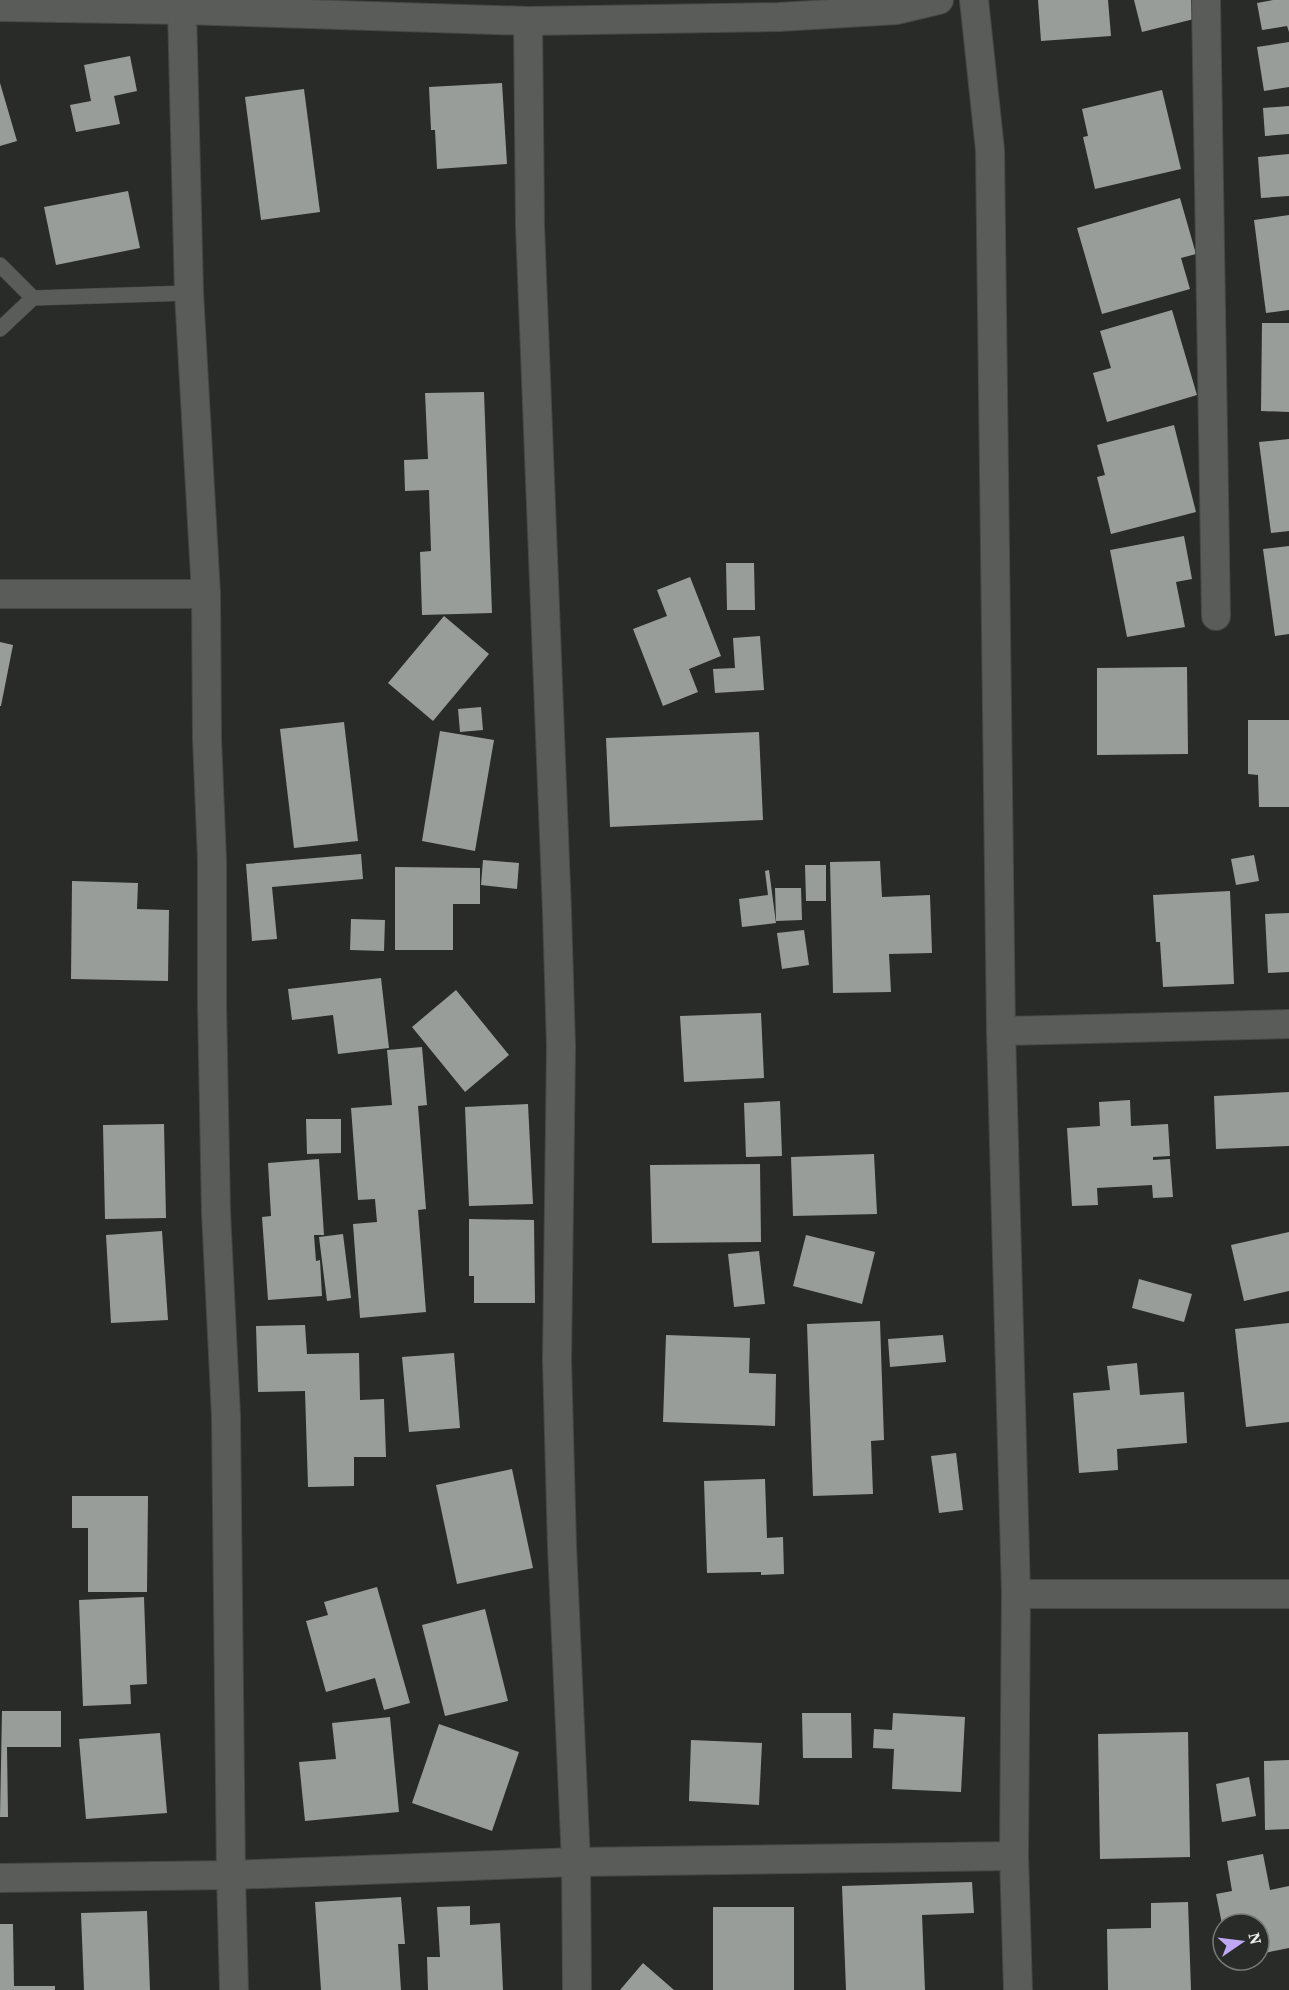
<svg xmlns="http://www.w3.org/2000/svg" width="1289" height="1990" font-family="'Source Serif 4',serif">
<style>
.building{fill:#999d99}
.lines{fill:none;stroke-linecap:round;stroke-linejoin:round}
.lane-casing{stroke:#454845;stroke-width:16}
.street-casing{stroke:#454845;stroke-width:30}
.lane{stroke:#595c59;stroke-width:15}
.street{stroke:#595c59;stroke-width:28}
</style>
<rect width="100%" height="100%" fill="#282b28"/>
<!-- building -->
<g class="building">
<path d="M1038,0h70l3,36 -70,5z"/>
<path d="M1134,0h60l4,18 -56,14z"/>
<path d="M1273,0h16v32l-2,-6 -25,4 -5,-27z"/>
<path d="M1289,42v45l-25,4 -7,-44z"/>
<path d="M130,56l7,35 -23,5 6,28 -44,8 -6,-27 21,-4 -7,-36z"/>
<path d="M0,83l17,58 -17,5z"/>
<path d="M502,83l5,81 -70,5 -2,-39h-4l-2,-43z"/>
<path d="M304,89l16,123 -59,8 -16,-123z"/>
<path d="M1162,90l19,79 -86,20 -12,-52 5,-1 -6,-27z"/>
<path d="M1289,106v28l-24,2 -2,-28z"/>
<path d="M1289,154v42l-28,2 -3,-41z"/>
<path d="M128,191l12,57 -84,17 -12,-58z"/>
<path d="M1180,198l16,56 -15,4 9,31 -88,25 -25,-86z"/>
<path d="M1289,215v95l-23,3 -12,-93z"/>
<path d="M1172,310l25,85 -90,27 -14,-49 18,-5 -11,-37z"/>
<path d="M1262,323h27v89l-28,-1z"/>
<path d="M484,392l8,221 -70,2 -2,-63 11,-1 -2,-61 -24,1 -1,-31 24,-1 -3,-66z"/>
<path d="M1174,425l22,87 -85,22 -14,-57 8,-2 -8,-30z"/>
<path d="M1289,439v92l-18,2 -12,-91z"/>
<path d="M1184,536l8,43 -16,3 9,45 -58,10 -17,-87z"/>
<path d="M1289,546v88l-14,2 -12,-87z"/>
<path d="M726,563h28l1,47h-28z"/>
<path d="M690,577l31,79 -32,13 9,23 -35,14 -30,-77 34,-13 -10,-26z"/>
<path d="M444,616l45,38 -56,67 -45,-38z"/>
<path d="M760,636l4,54 -49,3 -2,-24 22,-1 -2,-30z"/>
<path d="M0,642l13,3 -12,61h-1z"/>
<path d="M1187,667l1,87 -91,1v-87z"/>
<path d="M481,707l2,23 -23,2 -2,-23z"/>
<path d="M1248,720h41v87h-30l-1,-32 -10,-1z"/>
<path d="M344,722l14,119 -64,7 -14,-119z"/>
<path d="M440,731l54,9 -19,111 -53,-10z"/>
<path d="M759,732l4,88 -153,7 -4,-89z"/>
<path d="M361,854l2,25 -91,8 5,52 -25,2 -6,-77z"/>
<path d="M1254,855l5,26 -23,4 -5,-26z"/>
<path d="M483,860l36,3 -2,26 -36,-4z"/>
<path d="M880,861l2,36 48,-2 2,58 -43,1 2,38 -58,1 -3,-131z"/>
<path d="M805,865h21v36h-20z"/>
<path d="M395,867l85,1v36h-27v46h-58z"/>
<path d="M769,870l7,53 -34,4 -3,-28 29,-4 -3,-24z"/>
<path d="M72,881l66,2 -1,26 32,1 -1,71 -97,-2z"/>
<path d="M775,888h26l1,32 -26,1z"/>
<path d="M1230,891l4,93 -71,3 -3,-45h-4l-3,-47z"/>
<path d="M1289,913v59l-21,1 -3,-59z"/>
<path d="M351,919l34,1 -1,31 -34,-1z"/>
<path d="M804,930l5,35 -27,4 -5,-36z"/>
<path d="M381,978l8,70 -51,6 -5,-39 -41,5 -4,-31z"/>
<path d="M456,990l53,65 -44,37 -53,-65z"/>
<path d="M761,1013l3,65 -80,4 -4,-66z"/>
<path d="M422,1047l5,58 -9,1 8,103 -8,1 8,102 -66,6 -7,-94 24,-2 -2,-23 -17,1 -7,-92 41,-3 -5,-55z"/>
<path d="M1289,1092v54l-73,3 -2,-53z"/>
<path d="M1130,1100l1,26 37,-2 2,32 -17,1v3l17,-1 3,38 -20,1 -1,-13 -55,3 1,17 -26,1 -5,-78 33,-2 -1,-24z"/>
<path d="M780,1101l2,55 -36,1 -2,-54z"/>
<path d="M528,1104l5,100 -64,2 -4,-99z"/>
<path d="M306,1119h35v34l-34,1z"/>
<path d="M164,1124l2,94 -61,1 -2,-94z"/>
<path d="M874,1154l3,60 -84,2 -2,-59z"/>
<path d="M319,1159l5,76h-10l2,26 4,-1 2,36 -54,4 -6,-83 9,-1 -3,-53z"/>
<path d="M760,1164l1,78 -109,1 -2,-78z"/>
<path d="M469,1219l65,1 1,83h-61v-27h-5z"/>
<path d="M162,1231l6,89 -57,3 -5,-88z"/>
<path d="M1289,1232v59l-45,10 -13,-56z"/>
<path d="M343,1234l8,64 -24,3 -8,-64z"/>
<path d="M806,1235l69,17 -13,52 -69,-18z"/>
<path d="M759,1251l6,53 -31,3 -6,-53z"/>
<path d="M1139,1279l53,15 -8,28 -52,-14z"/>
<path d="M880,1321l4,119 -13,1 2,53 -60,2 -6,-172z"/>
<path d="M1289,1323v99l-43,5 -11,-98z"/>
<path d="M305,1325l2,29 52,-1 1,47 24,-1 2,58h-32v29l-46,1 -3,-96 -47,1 -2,-66z"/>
<path d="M666,1335l84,3 -1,35 27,1 -1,52 -112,-4z"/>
<path d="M943,1335l3,27 -56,5 -2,-28z"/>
<path d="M454,1353l6,75 -51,4 -7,-75z"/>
<path d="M1137,1363l3,32 44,-3 3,51 -70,6 1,21 -39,3 -6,-80 37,-3 -3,-24z"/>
<path d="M956,1453l7,57 -24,3 -8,-57z"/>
<path d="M512,1469l21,99 -76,16 -21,-99z"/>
<path d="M765,1479l2,59 16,-1 1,37 -23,1v-3l-54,1 -3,-92z"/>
<path d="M72,1496h76l-1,96h-59v-64h-16z"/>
<path d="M377,1587l33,116 -26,7 -9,-32 -49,14 -20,-71 22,-6 -4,-13z"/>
<path d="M144,1597l3,87 -17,1 1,19 -48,2 -4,-106z"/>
<path d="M485,1609l23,92 -63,15 -23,-91z"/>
<path d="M2,1711h59v36h-54l1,70h-8z"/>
<path d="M802,1713h49l1,45h-49z"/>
<path d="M893,1713l72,4 -4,75 -69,-3 2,-40 -21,-1 1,-19 18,1z"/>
<path d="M390,1717l9,95 -94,9 -6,-59 37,-3 -4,-36z"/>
<path d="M439,1724l80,28 -27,79 -80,-28z"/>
<path d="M1188,1732l2,125 -90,2 -2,-125z"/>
<path d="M160,1733l7,80 -81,6 -7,-80z"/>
<path d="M691,1740l71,3 -3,62 -70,-4z"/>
<path d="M1289,1760v69l-24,1 -1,-69z"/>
<path d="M1249,1777l7,39 -34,6 -6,-38z"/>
<path d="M1263,1854l7,36 19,-4v62l-30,6v-30h-37l-6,-30 16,-3 -5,-30z"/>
<path d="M972,1882l2,31 -52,2 3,75h-79l-4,-104z"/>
<path d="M401,1897l4,47h-7l3,46h-80l-6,-88z"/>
<path d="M1188,1902l3,88h-83l-1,-61 44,-1v-25z"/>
<path d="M470,1906v19l30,-2 3,67h-75l-1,-33h13l-3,-50z"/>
<rect x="713" y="1907" width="81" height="83"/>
<path d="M147,1911l3,79h-66l-3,-77z"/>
<path d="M0,1924h13l1,62h41v4h-55z"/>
<path d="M643,1963l31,27h-54z"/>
</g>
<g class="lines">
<defs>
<g id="lane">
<path d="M0,265l33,33"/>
<path d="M0,329l33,-31 156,-5"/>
</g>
<g id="street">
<path d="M974,0l16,150 11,881 15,563 -2,262 4,134"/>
<path d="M1206,0l10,616"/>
<path d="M0,7l182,3 346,11 251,-4 118,-7 42,-10"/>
<path d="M182,10l7,283 17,301 1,144 5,122v144l4,208 10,204 5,459 3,115"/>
<path d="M528,21l2,205 27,686 4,134 -4,314 5,186 14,316 1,128"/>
<path d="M0,594h206"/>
<path d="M1001,1031l288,-7"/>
<path d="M1016,1594h273"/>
<path d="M0,1878l231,-3 345,-13 438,-6"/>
</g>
</defs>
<!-- lane casing -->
<use href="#lane" class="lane-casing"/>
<!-- street casing -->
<use href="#street" class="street-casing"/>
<!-- lane -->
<use href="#lane" class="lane"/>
<!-- street -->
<use href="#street" class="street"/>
</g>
<!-- north arrow -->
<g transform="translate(1241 1942) rotate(76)"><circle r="28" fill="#282b28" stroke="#767876" stroke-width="1.5"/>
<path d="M0-4.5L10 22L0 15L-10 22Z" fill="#bfa8f4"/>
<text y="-9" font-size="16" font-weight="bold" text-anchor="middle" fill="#eaebea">N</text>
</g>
</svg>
